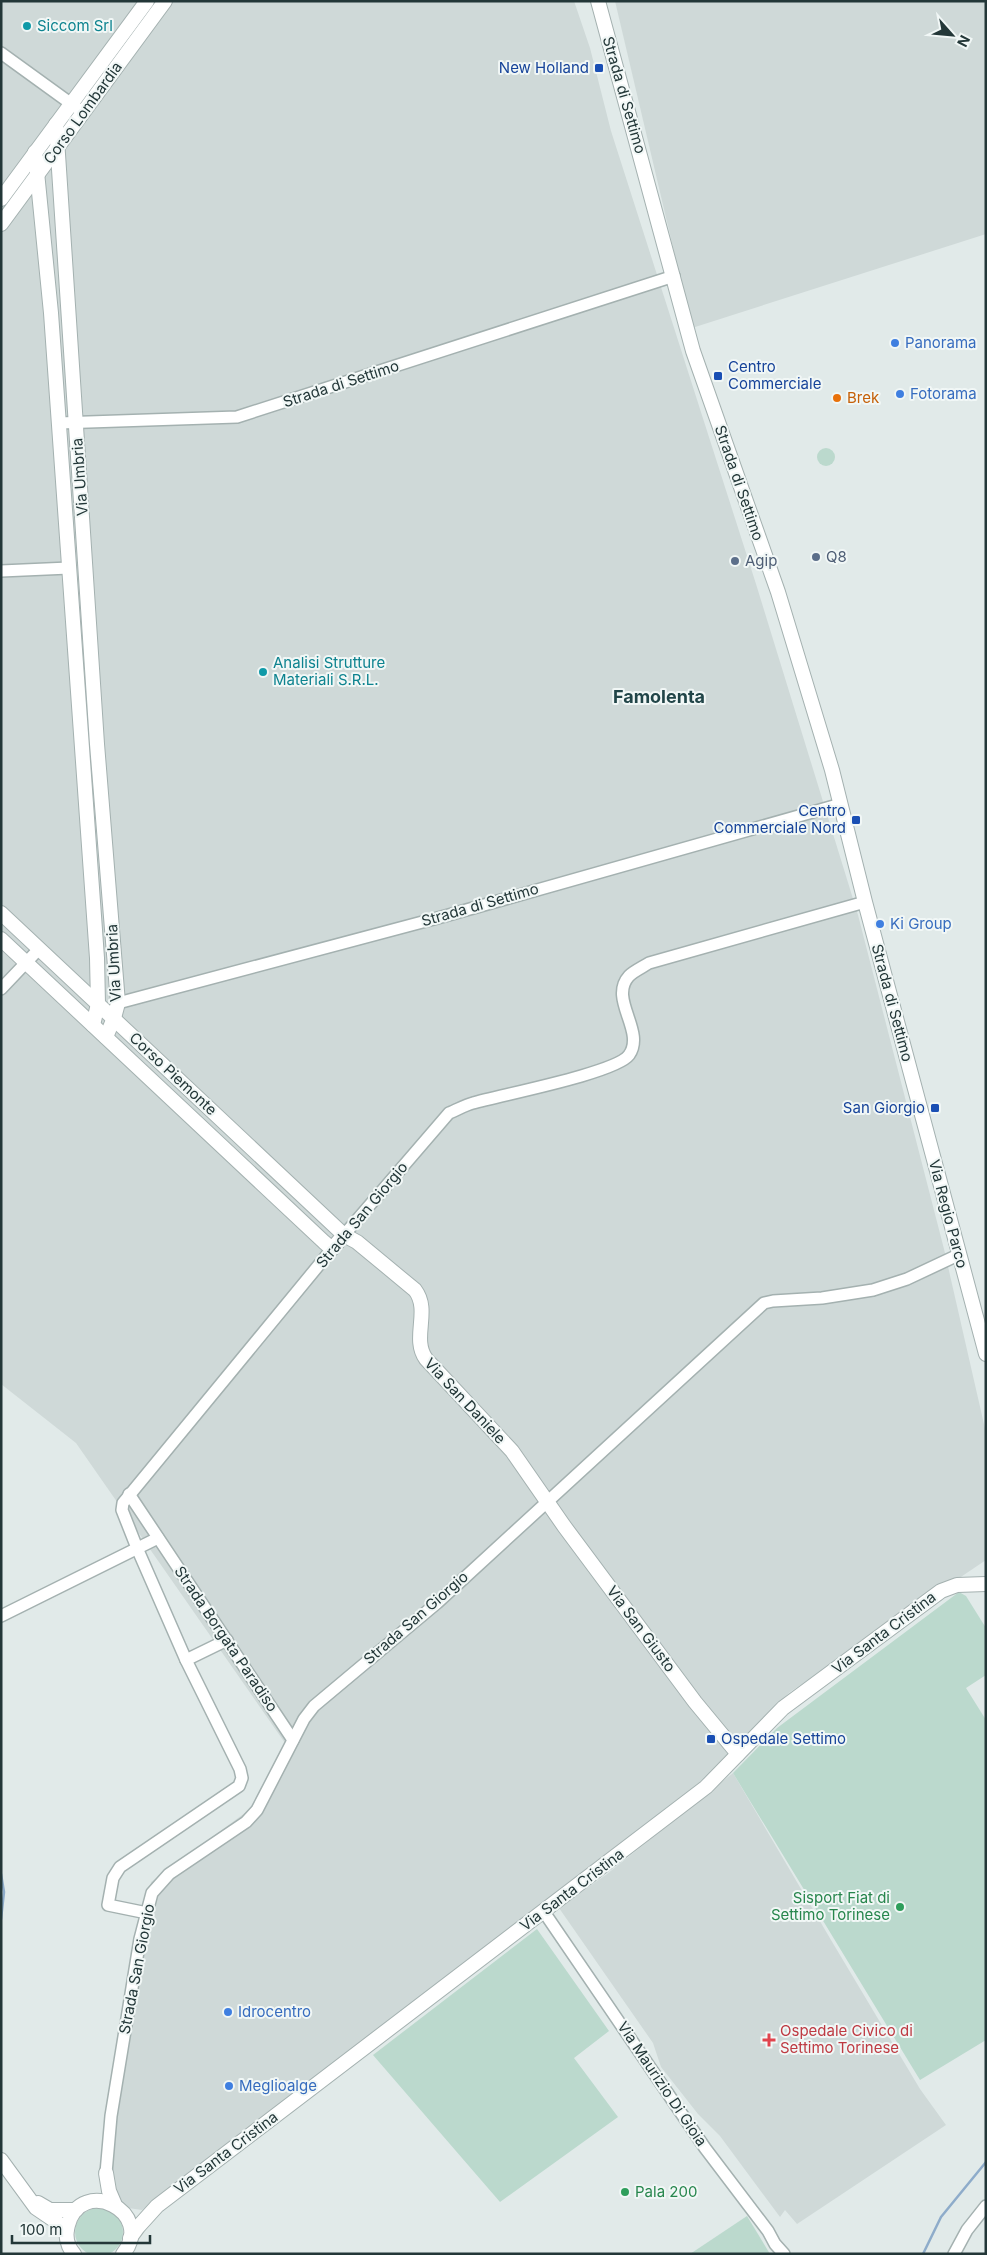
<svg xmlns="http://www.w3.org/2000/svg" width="987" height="2255" font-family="Inter,sans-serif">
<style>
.built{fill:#cfd9d8}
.green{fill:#bbd9cd}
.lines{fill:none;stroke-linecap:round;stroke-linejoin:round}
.stream{stroke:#8eacca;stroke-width:2.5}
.minor-casing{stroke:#a4b1b0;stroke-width:14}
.tertiary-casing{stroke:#a4b1b0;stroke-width:16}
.minor{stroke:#fff;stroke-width:11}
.tertiary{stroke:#fff;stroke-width:14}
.culture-dot{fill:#0f9aa8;stroke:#f1f7f6;stroke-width:2}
.transit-dot{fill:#1a4fb4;stroke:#f1f7f6;stroke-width:2}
.shop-dot{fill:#3f7fe0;stroke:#f1f7f6;stroke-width:2}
.food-dot{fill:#e8710a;stroke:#f1f7f6;stroke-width:2}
.service-dot{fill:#5c6f8a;stroke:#f1f7f6;stroke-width:2}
.leisure-dot{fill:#2e9e5b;stroke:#f1f7f6;stroke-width:2}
.health-dot{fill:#e0444e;stroke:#f1f7f6;stroke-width:2}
.labels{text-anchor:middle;stroke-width:4;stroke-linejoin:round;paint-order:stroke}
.culture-label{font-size:15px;fill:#0d838f;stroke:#f1f7f6;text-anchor:start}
.transit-label{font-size:15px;fill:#164399;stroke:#f1f7f6;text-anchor:end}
.street-label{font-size:15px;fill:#233738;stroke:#f1f7f6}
.shop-label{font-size:15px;fill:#366cbe;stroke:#f1f7f6;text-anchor:start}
.food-label{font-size:15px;fill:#c56008;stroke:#f1f7f6;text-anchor:start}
.service-label{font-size:15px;fill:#4e5e75;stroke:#f1f7f6;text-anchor:start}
.leisure-label{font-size:15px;fill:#27864d;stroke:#f1f7f6;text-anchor:end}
.health-label{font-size:15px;fill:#be3a42;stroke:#f1f7f6;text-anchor:start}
.quarter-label{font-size:18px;font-weight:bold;fill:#214548;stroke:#f1f7f6}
</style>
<rect width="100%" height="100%" fill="#e1eae9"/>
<!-- built -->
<g class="built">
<path d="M1,1h573l16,47 21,83 145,453 102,331 86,334 42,184v127l-196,132 -85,86 -563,432 -14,-2 -10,-7 -7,-27 4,-52 36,-240 102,-75 32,-64 -209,-300 -75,-59z"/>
<path d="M615,1h371v233l-294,94z"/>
<path d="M733,1773l98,167 89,149 26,36 -149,99 -12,-14 -5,7 -60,-81 -22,-22 -37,-47 -8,-24 -94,-135 48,-34z"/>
</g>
<!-- green -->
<g class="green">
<circle cx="826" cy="457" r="9"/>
<path d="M959,1592l7,4 20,32v47l-20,13 20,32v320l-66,40 -187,-307 44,-45z"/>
<path d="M537,1929l72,102 -35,27 44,59 -118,85 -127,-147z"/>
<circle cx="99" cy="2232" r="24"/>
<path d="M747,2216l23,38h-80z"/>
</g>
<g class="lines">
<!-- stream -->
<g class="stream">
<path d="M1,1874l3,18 -3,27"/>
<path d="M923,2254l18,-37 45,-55"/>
</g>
<defs>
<g id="minor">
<path d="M1,53l76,55"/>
<path d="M59,423l178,-6 437,-141"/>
<path d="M1,571l68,-3"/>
<path d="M1,989l38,-40"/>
<path d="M118,1003l327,-87 396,-112"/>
<path d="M344,1235l105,-122c8,-3 16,-8 24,-10 27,-8 143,-30 156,-48 17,-24 -21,-56 0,-79 5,-5 14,-9 20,-13l216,-61"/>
<path d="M129,1494l164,246"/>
<path d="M1,1616l157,-78"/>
<path d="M227,1640l-41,20 -49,-112 -15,-38 1,-7 209,-254"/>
<path d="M544,1912l161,236 63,83 7,13 9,10"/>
<path d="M147,1913l-39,-8 5,-27 7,-11 119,-81 3,-8 -2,-9 -54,-109"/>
<path d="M106,2173l5,-57 29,-177 12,-46 17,-19 77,-52 11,-12 47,-91 10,-13 123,-103 327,-300 9,-2 49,-3 51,-8 34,-11 51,-24"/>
<path d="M954,2254l13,-24 19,-24"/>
</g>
<g id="tertiary">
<path d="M598,1l95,350 85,241 54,178 33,132 121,452"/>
<path d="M56,124l41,620 21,259 -4,15 -8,19"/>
<path d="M35,152l16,161 46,645 1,46 -5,21"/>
<path d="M1,199l146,-198"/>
<path d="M1,224l164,-223"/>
<path d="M1,913l343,322 13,7 58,48c16,21 -4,48 11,69l86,92 52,75 131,176 43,52"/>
<path d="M1,939l323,303 8,7 12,-14"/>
<path d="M1,2160l35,48 31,21"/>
<path d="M106,2173l3,18 6,14"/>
<path d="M38,2203l12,7h26"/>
<path d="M130,2238l8,-11 19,-21 549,-419 77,-79 158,-117 16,-6 29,-1"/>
<path d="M74,2254c-7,-8 -9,-19 -6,-29 13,-50 88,-13 55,29"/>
</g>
</defs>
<!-- minor casing -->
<use href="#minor" class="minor-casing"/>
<!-- tertiary casing -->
<use href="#tertiary" class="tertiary-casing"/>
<!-- minor -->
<use href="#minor" class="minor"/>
<!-- tertiary -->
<use href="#tertiary" class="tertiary"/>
</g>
<!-- markers -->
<g class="culture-dot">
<circle cx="27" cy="26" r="5"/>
<circle cx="263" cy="672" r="5"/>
</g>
<g class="transit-dot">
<rect x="594" y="63" width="10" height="10" rx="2.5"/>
<rect x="713" y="371" width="10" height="10" rx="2.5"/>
<rect x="851" y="815" width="10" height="10" rx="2.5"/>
<rect x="930" y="1103" width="10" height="10" rx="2.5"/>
<rect x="706" y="1734" width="10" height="10" rx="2.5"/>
</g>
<g class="shop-dot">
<circle cx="895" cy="343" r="5"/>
<circle cx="900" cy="394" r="5"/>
<circle cx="880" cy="924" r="5"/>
<circle cx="228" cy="2012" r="5"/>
<circle cx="229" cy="2086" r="5"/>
</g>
<circle class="food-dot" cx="837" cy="398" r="5"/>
<g class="service-dot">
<circle cx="816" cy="557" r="5"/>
<circle cx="735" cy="561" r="5"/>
</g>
<g class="leisure-dot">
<circle cx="900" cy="1907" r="5"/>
<circle cx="625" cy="2192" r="5"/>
</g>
<path class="health-dot" d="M766.5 2032.5h5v5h5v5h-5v5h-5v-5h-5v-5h5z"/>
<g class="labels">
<!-- culture labels -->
<g class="culture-label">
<text x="37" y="31">Siccom Srl</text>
<text x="273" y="668">Analisi Strutture<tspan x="273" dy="17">Materiali S.R.L.</tspan></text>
</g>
<!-- transit labels -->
<g class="transit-label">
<text x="589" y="73">New Holland</text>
<text x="728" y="372" text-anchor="start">Centro<tspan x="728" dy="17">Commerciale</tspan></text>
<text x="846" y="816">Centro<tspan x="846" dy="17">Commerciale Nord</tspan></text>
<text x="925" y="1113">San Giorgio</text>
<text x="721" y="1744" text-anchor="start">Ospedale Settimo</text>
</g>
<!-- street labels -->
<g class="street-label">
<text transform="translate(624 95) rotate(74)" y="5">Strada di Settimo</text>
<text transform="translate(83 113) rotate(-54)" y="5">Corso Lombardia</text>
<text transform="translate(341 384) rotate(-18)" y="5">Strada di Settimo</text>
<text transform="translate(80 477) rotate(-94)" y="5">Via Umbria</text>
<text transform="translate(739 483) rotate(71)" y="5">Strada di Settimo</text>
<text transform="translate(480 905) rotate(-16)" y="5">Strada di Settimo</text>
<text transform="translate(114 963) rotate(-93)" y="5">Via Umbria</text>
<text transform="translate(892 1003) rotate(75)" y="5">Strada di Settimo</text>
<text transform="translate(173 1074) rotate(43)" y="5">Corso Piemonte</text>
<text transform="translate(948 1214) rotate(75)" y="5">Via Regio Parco</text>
<text transform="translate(362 1215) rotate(-50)" y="5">Strada San Giorgio</text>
<text transform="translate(465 1401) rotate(47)" y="5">Via San Daniele</text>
<text transform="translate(416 1618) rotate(-41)" y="5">Strada San Giorgio</text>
<text transform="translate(641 1629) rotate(53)" y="5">Via San Giusto</text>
<text transform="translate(884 1633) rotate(-37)" y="5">Via Santa Cristina</text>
<text transform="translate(226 1639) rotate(56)" y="5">Strada Borgata Paradiso</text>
<text transform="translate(572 1890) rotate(-37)" y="5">Via Santa Cristina</text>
<text transform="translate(137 1969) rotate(-79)" y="5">Strada San Giorgio</text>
<text transform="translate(662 2084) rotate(56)" y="5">Via Maurizio Di Gioia</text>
<text transform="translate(226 2153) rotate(-37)" y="5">Via Santa Cristina</text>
</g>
<!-- shop labels -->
<g class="shop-label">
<text x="905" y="348">Panorama</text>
<text x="910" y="399">Fotorama</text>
<text x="890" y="929">Ki Group</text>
<text x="238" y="2017">Idrocentro</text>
<text x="239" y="2091">Meglioalge</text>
</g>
<!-- food labels -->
<g class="food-label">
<text x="847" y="403">Brek</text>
</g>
<!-- service labels -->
<g class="service-label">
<text x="826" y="562">Q8</text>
<text x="745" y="566">Agip</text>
</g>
<!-- leisure labels -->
<g class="leisure-label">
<text x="890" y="1903">Sisport Fiat di<tspan x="890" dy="17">Settimo Torinese</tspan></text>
<text x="635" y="2197" text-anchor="start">Pala 200</text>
</g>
<!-- health labels -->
<g class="health-label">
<text x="780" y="2036">Ospedale Civico di<tspan x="780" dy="17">Settimo Torinese</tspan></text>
</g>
<!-- quarter labels -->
<g class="quarter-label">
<text x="659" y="703">Famolenta</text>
</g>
</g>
<!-- border -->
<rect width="987" height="2255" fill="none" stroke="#233738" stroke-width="5"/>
<!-- north arrow -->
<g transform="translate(952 35) rotate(117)" stroke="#f1f7f6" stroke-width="4" paint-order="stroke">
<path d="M0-4L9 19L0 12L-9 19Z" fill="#233738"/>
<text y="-8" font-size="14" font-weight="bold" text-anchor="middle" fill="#233738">N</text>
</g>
<!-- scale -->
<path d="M12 2235v8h138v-8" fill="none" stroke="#233738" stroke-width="2.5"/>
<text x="20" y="2235" font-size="15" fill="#233738" stroke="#f1f7f6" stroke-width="4" paint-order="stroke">100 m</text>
</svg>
